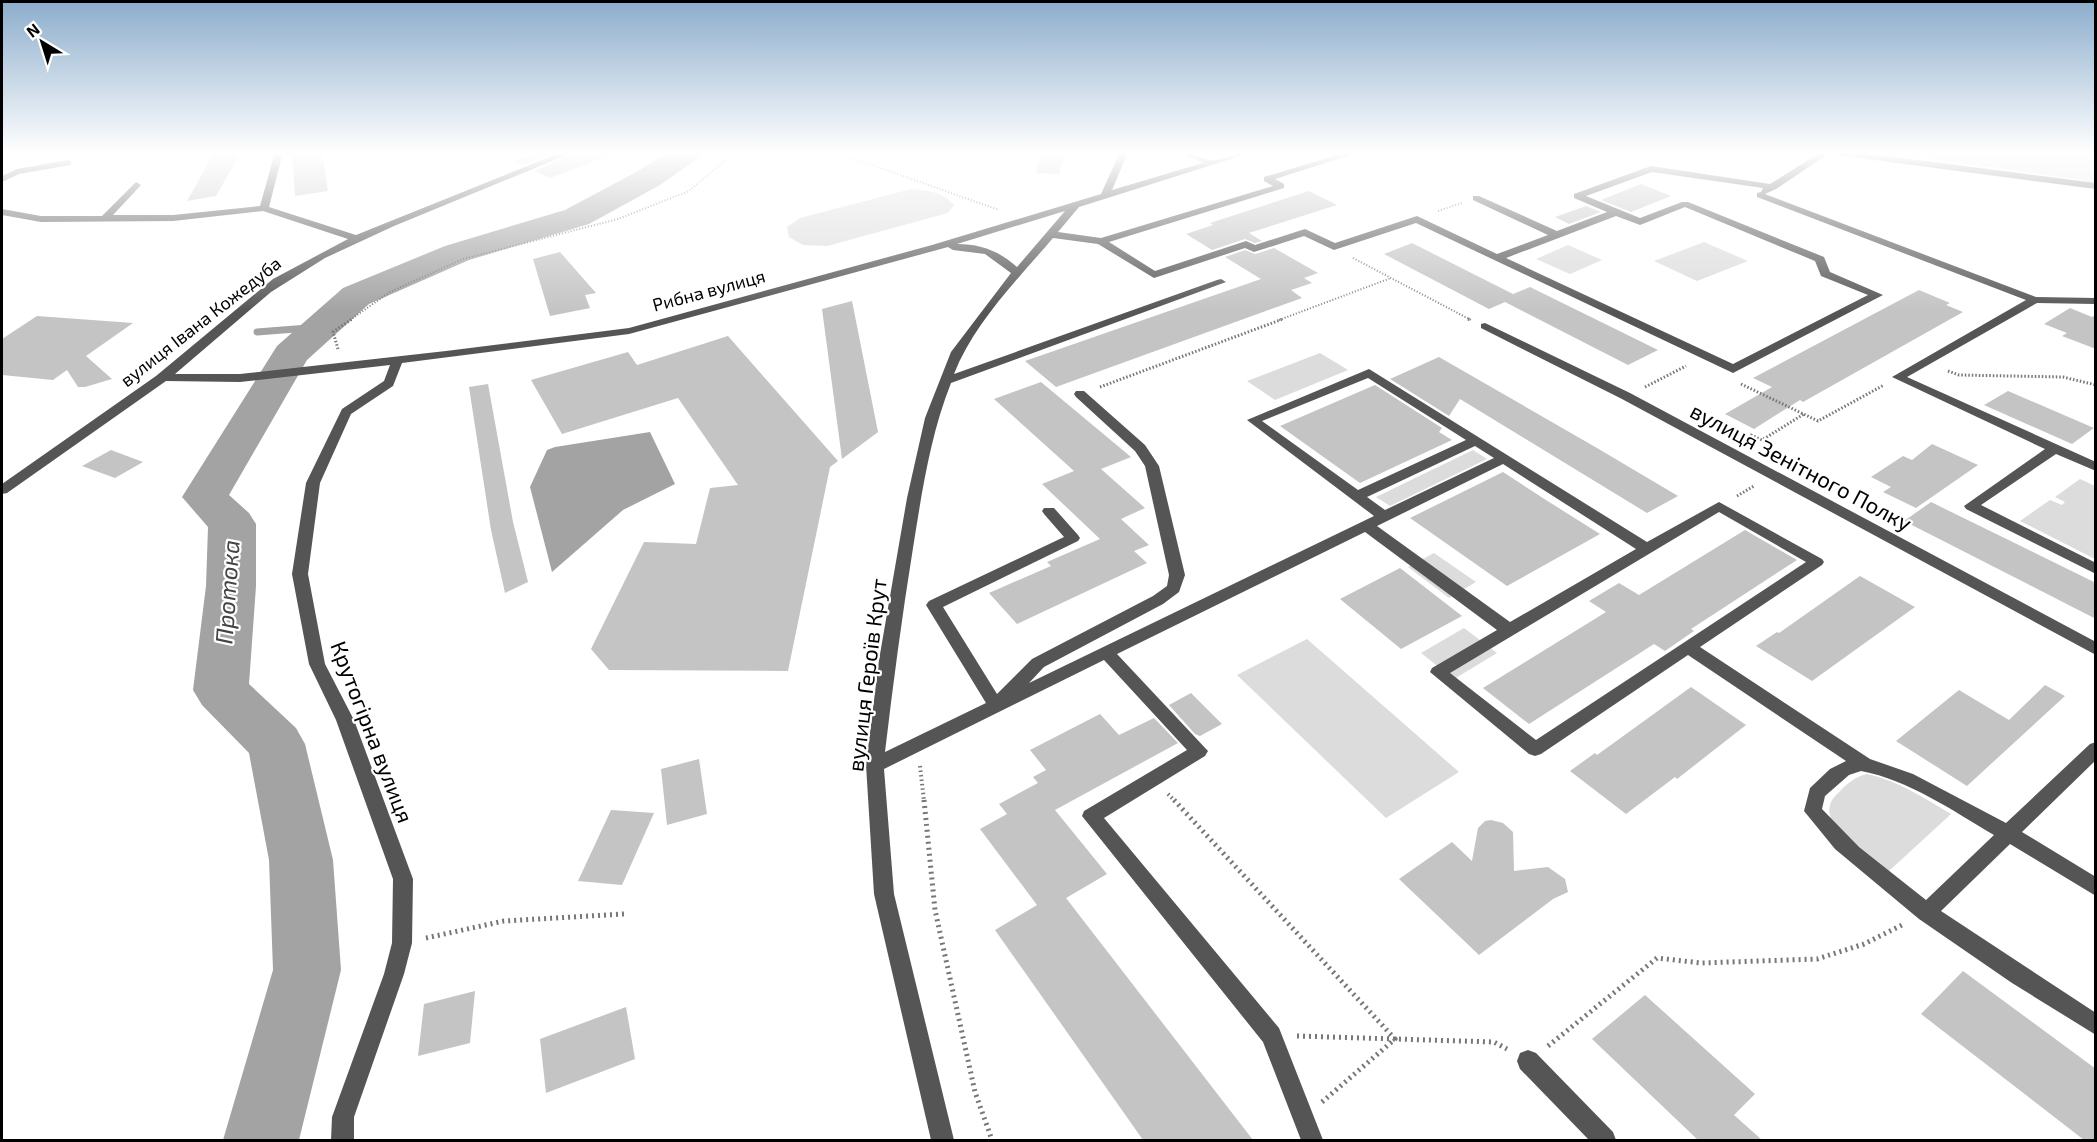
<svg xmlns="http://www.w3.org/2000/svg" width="2097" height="1142" font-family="'Exo 2',sans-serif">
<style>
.green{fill:#dcdcdc}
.water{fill:#a3a3a3}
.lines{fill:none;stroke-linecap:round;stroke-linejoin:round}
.stream{stroke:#a3a3a3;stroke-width:7}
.river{fill:#a3a3a3;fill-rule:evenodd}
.building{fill:#c4c4c4}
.path-far3{stroke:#777;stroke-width:2;stroke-dasharray:1 2;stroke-linecap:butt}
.path-far2{stroke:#777;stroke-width:3;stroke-dasharray:1.5 2;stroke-linecap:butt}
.path-far1{stroke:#777;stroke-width:4;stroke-dasharray:1.5 3;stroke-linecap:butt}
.path{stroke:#777;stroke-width:5;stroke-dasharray:2 4;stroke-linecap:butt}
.minor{fill:#555;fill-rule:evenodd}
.labels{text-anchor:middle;stroke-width:4.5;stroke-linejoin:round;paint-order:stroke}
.far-street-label{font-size:18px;fill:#000;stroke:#fff}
.street-label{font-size:22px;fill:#000;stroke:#fff}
.water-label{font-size:24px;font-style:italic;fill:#444;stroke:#fff}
</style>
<rect width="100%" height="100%" fill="#fff"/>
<!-- green -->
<g class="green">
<path d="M1883,152h212v30z"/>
<path d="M911,189c17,2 31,2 43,16l-6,8 -121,33 -24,-1 -14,-8 -2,-10 13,-9z"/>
<path d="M1704,242l44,19 -51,20 -43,-20z"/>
<path d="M1568,245l34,15 -32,14 -34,-15z"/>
<path d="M1320,353l28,17 -73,30 -28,-19z"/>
<path d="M1473,450l14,9 -97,47 -14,-9z"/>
<path d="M2080,479l15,7v73l-75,-38 30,-21 12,5 3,-3 -10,-5z"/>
<path d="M1434,553l42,29 -27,16 -41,-31z"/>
<path d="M1464,628l33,25 -43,26 -33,-26z"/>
<path d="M1307,639l152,133 -73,46 -149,-143z"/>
<path d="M1867,774c32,7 57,24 84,40l-62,57c-20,-16 -81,-49 -52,-77 10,-10 17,-17 30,-20z"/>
</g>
<!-- water -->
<path class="water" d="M650,432l25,52 -52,26 -71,62 -22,-85 17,-37 8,-3z"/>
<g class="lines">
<!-- stream -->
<path class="stream" d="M257,332l64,-5"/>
<!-- river -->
<path class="river" d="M668,152h35l-5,6 -38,27 -71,39 -120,36 -100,44 -62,56 -78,135 20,18 7,11v62l-7,98 47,44 9,16 28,116 8,110 -42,170h-76l50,-170 -4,-110 -20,-107 -47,-48 -9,-15 13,-104 2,-59 -26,-30 95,-151 66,-58 102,-42 120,-36 73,-39z"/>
</g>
<!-- building -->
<g class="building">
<path d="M241,152l-25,44 -29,5 27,-48z"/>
<path d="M292,152h30l6,39 -33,5z"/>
<path d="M545,152h11l-33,13 -11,-5z"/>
<path d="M576,152h37v2l-63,24 -15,-7z"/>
<path d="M1042,152h23l-6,22 -23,-1z"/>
<path d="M1641,184l30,12 -40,16 -30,-12z"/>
<path d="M1309,191l28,14 -88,28 13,8 -7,2 -10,-4 -33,11 -26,-16 27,-9 -3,-2z"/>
<path d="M1586,206l15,6 -32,12 -14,-7z"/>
<path d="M1412,243l101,51 17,-7 128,63 -30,15 -123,-63 -16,7 -105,-55z"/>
<path d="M1274,248l44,25 -14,5 8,5 -21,7 11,8 -246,89 -31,-26 236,-82 -36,-22 20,-7 10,4z"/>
<path d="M560,252l36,41 -11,2 5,13 -40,8 -17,-57z"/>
<path d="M1919,290l31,13 -4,2 17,7 -160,90 -3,-2 -46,29 -29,-15 47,-27 -19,-9z"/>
<path d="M852,301l26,131 -36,27 -20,-150z"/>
<path d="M2070,308l22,9 4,-2v34l-34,-13 5,-3 -23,-9z"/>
<path d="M37,316l96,7 -47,33 26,23 -27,8h-7l-11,-17 -14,10 -51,-5v-36z"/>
<path d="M728,336l110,125 -8,6 -42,204 -179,-1 -18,-21 53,-107 52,2 14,-56 28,-3 -60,-87 -116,36 -31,-54 97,-28 9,13z"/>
<path d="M1439,357l158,91 81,48 -31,17 -187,-114 -11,17 -59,-37z"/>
<path d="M1041,382l90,75 -30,12 44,39 -24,11 28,26 -15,6 13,12 -130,61 -28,-31 62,-27 -4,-4 53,-23 -58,-55 32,-13 -80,-72z"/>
<path d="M488,384l25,138 15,60 -23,11 -14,-63 -22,-143z"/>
<path d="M1375,385l67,43 -3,4 13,8 -92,43 -80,-57z"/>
<path d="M2008,391l86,37 -22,16 -88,-39z"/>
<path d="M1932,444l46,21 -62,43 -33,-16 8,-5 -20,-10 32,-21 9,4z"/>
<path d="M111,450l32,12 -28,16 -33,-12z"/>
<path d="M1503,472l43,28 54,34 -93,52 -97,-68z"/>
<path d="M1931,502l165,81v36l-192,-98z"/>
<path d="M1745,530l52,30 -106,69 3,2 -29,20 -11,-7 -125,80 -46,-36 123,-76 -17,-11 30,-18 20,12z"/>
<path d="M1400,568l62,48 -61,33 -61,-50z"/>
<path d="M1860,576l55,31 -103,74 -56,-35 21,-14 2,1z"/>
<path d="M2045,685l20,11 -98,90 -71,-45 63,-51 50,30z"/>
<path d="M1691,687l55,38 -69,54 -2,-2 -49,37 -56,-43 25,-18 2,2z"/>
<path d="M1191,693l31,31 -22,12 -5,-2 -26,-29z"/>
<path d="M1100,714l19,21 35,-17 24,25 -123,67 52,64 -41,24 187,242h-110l-148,-210 42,-25 -57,-76 27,-15 -8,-10 39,-21 -5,-6 13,-7 -16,-20z"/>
<path d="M699,759l8,55 -40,11 -6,-56z"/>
<path d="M611,810l43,3 -32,72 -44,-4z"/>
<path d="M1491,820l12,3 10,9 1,39 34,-4 17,12 3,13 -15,7 -74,56 -80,-76 53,-37 20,19 6,-33 7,-7z"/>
<path d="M1963,971l133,98v71h-12l-163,-126z"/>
<path d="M475,991l-5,52 -52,13 6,-52z"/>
<path d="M1645,995l110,99 -21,21 28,25h-64l-106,-101z"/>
<path d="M626,1007l9,52 -89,34 -6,-54z"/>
</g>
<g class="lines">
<!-- path-far3 -->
<g class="path-far3">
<path d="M835,152l164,58"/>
<path d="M1438,211l24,-8"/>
<path d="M1353,258l118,62"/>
<path d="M350,320l40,-28 73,-33 155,-40 71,-28 46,-39"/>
<path d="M1279,320l112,-42"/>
</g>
<!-- path-far2 -->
<g class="path-far2">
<path d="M1468,319l3,1"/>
<path d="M338,349l-5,-17 19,-13"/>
<path d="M1948,371l11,4 104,2 33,8"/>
<path d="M1741,384l77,37 66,-36"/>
<path d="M1100,387l183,-68"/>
<path d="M1645,387l41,-21"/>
<path d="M1745,439l6,-4 11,5 42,-26"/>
<path d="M1737,496l17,-10"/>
</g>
<!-- path-far1 -->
<g class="path-far1">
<path d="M920,766l4,35"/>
<path d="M1168,794l7,7"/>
</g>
<!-- path -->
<g class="path">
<path d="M924,800l11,110 40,182 17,48"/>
<path d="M1174,800l221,239 -73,63"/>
<path d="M426,938l78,-17 120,-7"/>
<path d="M1297,1036l197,6 13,7"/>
<path d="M1548,1046l109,-88 44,5 116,-4 47,-15 40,-20"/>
</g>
<!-- minor -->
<g class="minor">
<path d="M275,152h8l-14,55 87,28 206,-83h12l-180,74 -69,32 -54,34 -96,82h65l206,-23 183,-23 303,-83 169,-51 19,-42h8l-16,38 91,-27 -23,-11c13,0 20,7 32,8 8,1 27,-8 41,-8l-174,55 -21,25 43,6 172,-52 -9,-5v-4l83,-25h13l-85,27 9,5v4l-175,54 46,29 91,-30 9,4 50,-16 30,14 82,-27 80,38 51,-19 -75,-35v-4h6l78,35 50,-19 -33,-14v-4l77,-28 119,18 51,-32h10l-55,37 -11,5 271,103 60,1v6l-59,-1 -130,74 189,85v9l-40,-17 -75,51 115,58v11l-130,-65 -2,-3 81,-57 -153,-72 134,-77 -269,-103v-4l4,-1 2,-4 -111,-16 -66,24 54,22 42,-16h6l136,55 6,15 53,23 -150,78 -317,-150 -82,27 -30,-14 -50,16 -9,-4 -91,30 -56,-34 -45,-6c-35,41 -79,85 -99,136l263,-94 4,-1 5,3 -275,101c-21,53 -29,109 -38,165 -11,68 -20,136 -28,204l101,-49 -60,-98 3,-4 135,-64 -20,-23 -2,-3 2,-3h10l24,27 2,3 -2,3 -135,66 54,87 35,-35 121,-63 14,-10 2,-11 -24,-109 -10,-15 -59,-54 -2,-3 2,-3h8l61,54 14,21 26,109 -6,17 -16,12 -119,63 -15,16 345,-167 -127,-96 122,-51 278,173 72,-40 103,57 2,3 -2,3 -122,82 170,112 43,15 93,49 84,-79 6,-2v18l-74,72 74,45v19l-86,-52 -69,67 155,102v22l-84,-52 -93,-64 -84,-70 -31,-38 6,-23 20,-19 16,-8 -158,-106 -147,99 -6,2 -6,-2 -99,-82 2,-4 65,-38 -132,-98 -248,122 91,97 -3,5 -101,62 175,210 44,112h-22l-38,-98 -181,-226 2,-5 103,-61 -83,-90 -220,109 10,125 60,246h-23l-57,-246 -8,-129 13,-105 28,-162 18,-80 26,-66 60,-79 -26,-19 -32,-4 -5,-3 -319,87 -227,29 -9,23 -42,28 -31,69 -12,91 17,90 29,56 59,159 -1,64 -8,31 -50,143v23h-23l1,-23 52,-143 8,-31 1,-64 -57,-159 -27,-56 -17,-90 14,-91 36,-74 42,-28 6,-16 -150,17 -74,-1 -159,112 -5,1v-10l154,-108 117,-97 75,-40 -85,-28 -90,10 -132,1 -39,-7v-6l39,7h61l34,-34 5,3 -28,30h60l87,-9zM1685,207l130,54 6,15 47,19 -135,69 -227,-106 110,-42 24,9zM1065,211l-48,56c-18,-16 -36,-23 -60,-23zM1368,378l98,62 -108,50 -96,-69zM1475,446l19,12 -109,52 -18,-13zM1503,464l133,85 -126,73 -133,-96zM1719,512l87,50 -270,178 -86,-67zM1861,771c48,9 92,40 133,64l-68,65 -67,-53 -37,-38 3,-13 24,-21z"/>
<path d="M1832,152h24l240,31v6l-260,-34z"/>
<path d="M68,160l3,1v4l-52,9 -17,8v-6l15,-7z"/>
<path d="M1485,323l145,70 466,249v13l-474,-256 -141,-71v-4z"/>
<path d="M1528,1050l8,3 77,79 3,8h-27l-69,-71 -3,-8 3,-8z"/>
</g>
</g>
<!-- sky -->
<linearGradient id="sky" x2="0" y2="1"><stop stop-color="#8cadcc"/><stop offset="0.49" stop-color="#fff"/><stop offset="1" stop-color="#fff" stop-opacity="0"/></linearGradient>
<rect width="2097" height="312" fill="url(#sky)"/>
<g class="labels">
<!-- far-street labels -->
<g class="far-street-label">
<text transform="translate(709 291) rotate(-15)" y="6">Рибна вулиця</text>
<text transform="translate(201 322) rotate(-38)" y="6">вулиця Івана Кожедуба</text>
</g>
<!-- street labels -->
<g class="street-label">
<text transform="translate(1801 467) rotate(28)" y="8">вулиця Зенітного Полку</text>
<text transform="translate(867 675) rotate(-83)" y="8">вулиця Героїв Крут</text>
<text transform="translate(372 732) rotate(69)" y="8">Крутогірна вулиця</text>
</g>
<!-- water labels -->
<g class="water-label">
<text transform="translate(228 592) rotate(-86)" y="8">Протока</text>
</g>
</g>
<!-- border -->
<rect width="2097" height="1142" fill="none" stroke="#000000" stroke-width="6"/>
<!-- north arrow -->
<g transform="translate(42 42) rotate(322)" stroke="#ffffff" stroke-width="4.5" paint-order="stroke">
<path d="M0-4.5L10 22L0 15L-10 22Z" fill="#000000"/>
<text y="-9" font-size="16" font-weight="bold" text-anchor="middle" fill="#000000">N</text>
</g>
</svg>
